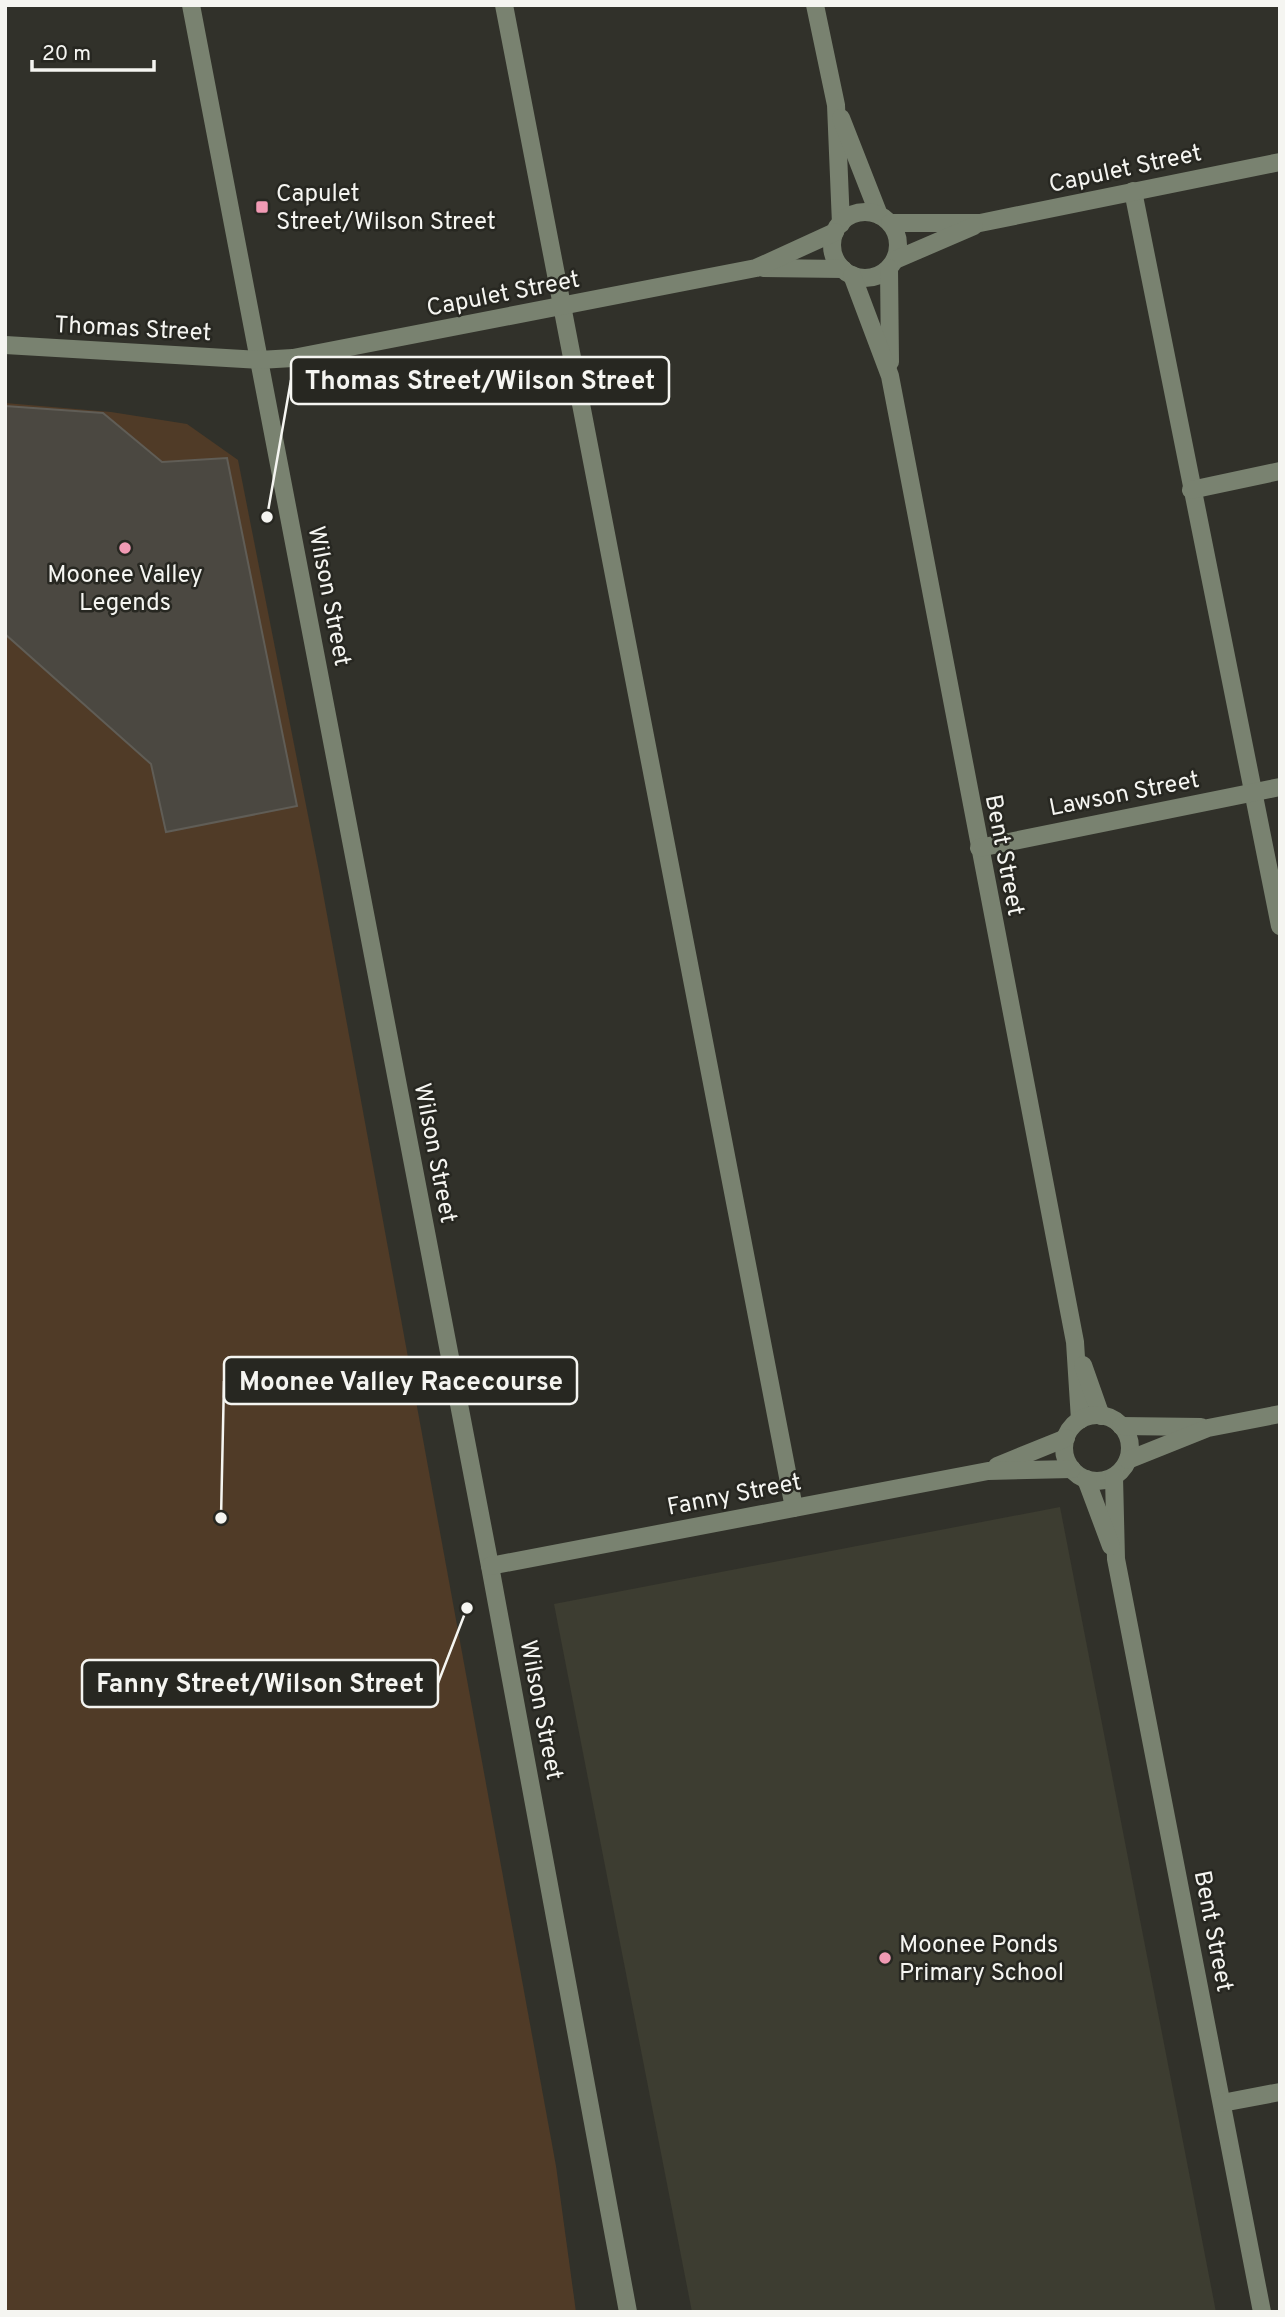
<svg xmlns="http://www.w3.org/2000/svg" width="1285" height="2317" font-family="Overpass,sans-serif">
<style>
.built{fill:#3d3d31}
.green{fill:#503b27}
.building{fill:#4b4841;stroke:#605d56;stroke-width:2}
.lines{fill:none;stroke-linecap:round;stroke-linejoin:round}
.minor{stroke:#798270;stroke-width:18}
.poi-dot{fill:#f19ab4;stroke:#272721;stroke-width:2.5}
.labels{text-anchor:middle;stroke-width:5;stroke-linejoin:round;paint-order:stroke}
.street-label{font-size:24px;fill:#f5f5f1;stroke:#272721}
.poi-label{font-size:24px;fill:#f5f5f1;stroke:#272721;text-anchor:start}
.leader{fill:none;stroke:#f5f5f1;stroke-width:2.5}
.callout-dot{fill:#f5f5f1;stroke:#272721;stroke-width:2.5}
.callout{fill:#272721;stroke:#f5f5f1;stroke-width:2.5}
.callout-label{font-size:26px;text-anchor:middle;font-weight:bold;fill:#f5f5f1}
</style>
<rect width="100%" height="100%" fill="#31312a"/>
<!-- built -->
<path class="built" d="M1060,1507l156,805h-524l-138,-708z"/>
<!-- green -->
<path class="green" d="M5,403l106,9 76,12 51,36 81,411 237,1295 20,146h-571z"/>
<!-- building -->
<path class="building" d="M5,406l98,7 59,49 65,-4 70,348 -131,26 -15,-68 -146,-130z"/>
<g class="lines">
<!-- minor -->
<g class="minor">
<path d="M191,5l299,1561 138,746"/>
<path d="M504,5l290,1503"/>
<path d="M815,5l21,100 5,119"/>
<path d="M841,118l38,97"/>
<path d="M1133,191l147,735"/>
<circle cx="865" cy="245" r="33"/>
<path d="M890,223h90l300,-61"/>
<path d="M895,260l79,-34"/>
<path d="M763,268l80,1"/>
<path d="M889,268l1,94"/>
<path d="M852,275l38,101 185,966 5,78"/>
<path d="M5,345l254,15 34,-2 463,-90 79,-36"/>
<path d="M1191,490l89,-19"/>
<path d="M979,848l301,-61"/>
<path d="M1083,1365l18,51"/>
<circle cx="1097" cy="1448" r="33"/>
<path d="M1121,1426l80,1"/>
<path d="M1128,1460l80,-32 72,-14"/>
<path d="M997,1466l69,-28"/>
<path d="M1114,1477l2,82 146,753"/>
<path d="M1086,1479l25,67"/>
<path d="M490,1566l498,-95 84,-2"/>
<path d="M1222,2103l58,-11"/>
</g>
</g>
<!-- markers -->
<g class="poi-dot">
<rect x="255" y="200" width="14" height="14" rx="3.5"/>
<circle cx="125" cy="548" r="7"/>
<circle cx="885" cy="1958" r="7"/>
</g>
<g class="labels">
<!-- street labels -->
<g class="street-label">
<text transform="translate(1125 168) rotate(-12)" y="8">Capulet Street</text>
<text transform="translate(503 293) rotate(-11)" y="8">Capulet Street</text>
<text transform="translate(133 328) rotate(3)" y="8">Thomas Street</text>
<text transform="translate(330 596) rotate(79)" y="8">Wilson Street</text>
<text transform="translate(1124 793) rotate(-11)" y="8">Lawson Street</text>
<text transform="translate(1005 855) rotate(79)" y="8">Bent Street</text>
<text transform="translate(436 1153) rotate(79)" y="8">Wilson Street</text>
<text transform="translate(734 1494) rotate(-11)" y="8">Fanny Street</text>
<text transform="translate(542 1710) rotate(79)" y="8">Wilson Street</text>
<text transform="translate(1214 1931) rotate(79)" y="8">Bent Street</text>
</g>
<!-- poi labels -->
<g class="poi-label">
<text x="276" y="201">Capulet<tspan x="276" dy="28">Street/Wilson Street</tspan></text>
<text x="125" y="582" text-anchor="middle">Moonee Valley<tspan x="125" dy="28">Legends</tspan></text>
<text x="899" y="1952">Moonee Ponds<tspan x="899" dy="28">Primary School</tspan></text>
</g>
</g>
<!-- callouts -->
<path class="leader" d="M267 517L291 380M221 1518L224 1381M467 1608L438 1683"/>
<g class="callout-dot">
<circle cx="267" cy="517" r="7"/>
<circle cx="221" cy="1518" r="7"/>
<circle cx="467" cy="1608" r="7"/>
</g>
<g class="callout">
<rect x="291" y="357" width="378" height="47" rx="7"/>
<rect x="224" y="1357" width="353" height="47" rx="7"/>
<rect x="82" y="1660" width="356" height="47" rx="7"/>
</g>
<g class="callout-label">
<text x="480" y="389">Thomas Street/Wilson Street</text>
<text x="401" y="1390">Moonee Valley Racecourse</text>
<text x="260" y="1692">Fanny Street/Wilson Street</text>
</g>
<!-- border -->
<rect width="1285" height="2317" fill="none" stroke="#f5f5f1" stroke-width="14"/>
<!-- scale -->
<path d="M32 60v10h122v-10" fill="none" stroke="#f5f5f1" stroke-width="3.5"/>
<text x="42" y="60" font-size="21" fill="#f5f5f1" stroke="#272721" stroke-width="5" paint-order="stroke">20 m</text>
</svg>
